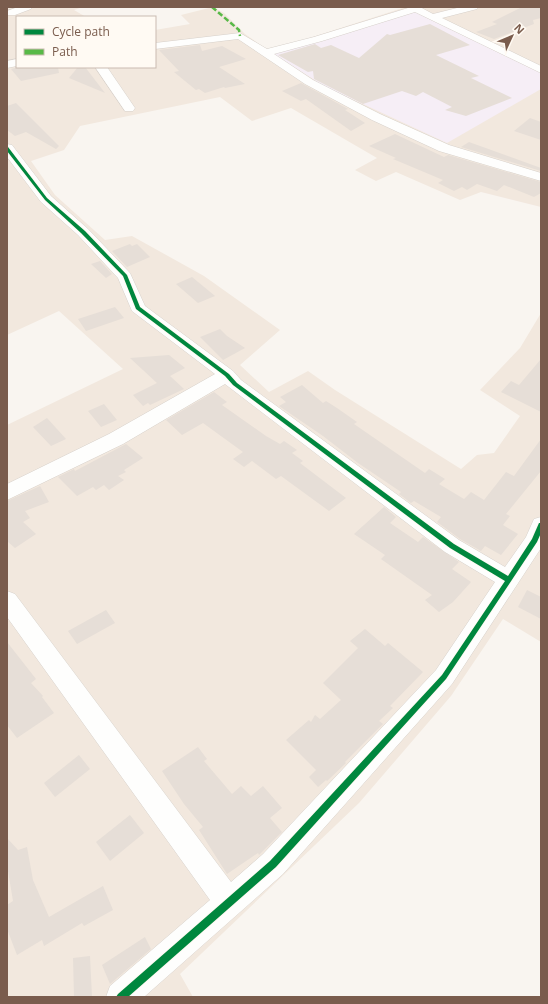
<svg xmlns="http://www.w3.org/2000/svg" width="548" height="1004" font-family="'Open Sans',sans-serif">
<style>
.residential{fill:#f2e8de}
.education{fill:#f6eef6}
.building{fill:#e6ded7}
.lines{fill:none;stroke-linecap:round;stroke-linejoin:round}
.minor-casing{stroke:#d7d1cb;stroke-width:1}
.minor{fill:#fefefd;fill-rule:evenodd}
.quiet{stroke:#58b947;stroke-width:2.5;stroke-dasharray:5.5 2.5;stroke-linecap:butt}
.cycleway-casing{stroke:#fffaf3;stroke-width:2}
.cycleway{fill:#00873e;fill-rule:evenodd}
</style>
<rect width="100%" height="100%" fill="#f9f5f0"/>
<!-- residential -->
<path class="residential" d="M83,7l-9,3 12,7h-69v50h138v-37l35,-6 -9,-9 32,-8 11,6 21,21 24,17 137,-44h135v200l-60,-15 -21,8 -64,-28 -20,9 -21,-11 22,-12 -86,-50 -39,13 -32,-24 -140,29 -16,24 -33,11 24,34 50,45 27,-4 72,40 76,54 -40,35 29,27 39,-21 27,19 126,79 16,-14 17,-2 26,-37 -40,-26 40,-42 21,-35v329l-38,-23 -52,77 -92,107 -179,171 13,23h-186v-572l116,-56 -64,-58 -52,24v-327z"/>
<!-- education -->
<path class="education" d="M407,8l134,63v18l-94,54 -123,-57 -55,-35z"/>
<!-- building -->
<g class="building">
<path d="M522,7h19v11l-8,2 1,4 -40,15 -18,-7 21,-8 -5,-2z"/>
<path d="M430,24l40,21 -34,10 43,21 -8,2 41,20 -46,18 -21,-6 7,-3 -29,-15 -7,4 -14,-5 -39,13 -49,-25 -1,-8 -5,1 -30,-17 37,-11 6,4 10,-3 28,13 28,-24 3,1z"/>
<path d="M200,45l2,6 20,-5 24,13 -27,8 26,17 -20,4 -1,-1 -19,6 -6,-4 -3,1 -22,-18 5,-1 -20,-21z"/>
<path d="M18,67h40l1,6 -38,8 -10,-12z"/>
<path d="M78,67h7l20,26 -36,-15z"/>
<path d="M301,83l47,26 -3,1 20,13 -14,8 -45,-32 -5,2 -19,-10z"/>
<path d="M16,103l43,43 -3,3 -30,-17 -11,4 -8,-6v-24z"/>
<path d="M530,118l11,4v18l-27,-9z"/>
<path d="M395,134l49,23 4,-2 93,27v11l-7,4 -30,-12 -7,6 -20,-7 -10,6 -5,-3 -8,4 -16,-8 5,-3 -50,-21 3,-1 -27,-12z"/>
<path d="M469,142l72,26v3l-80,-24z"/>
<path d="M130,244l2,2 5,-2 13,13 -23,10 -15,-16z"/>
<path d="M100,261l12,13 -6,4 -15,-14z"/>
<path d="M192,277l23,19 -17,7 -22,-19z"/>
<path d="M115,307l9,11 -38,13 -8,-12z"/>
<path d="M220,329l7,7 18,12 -22,12 -23,-23z"/>
<path d="M169,355l16,13 -15,8 14,13 -34,16 -2,-2 -5,3 -10,-11 24,-12 -27,-25z"/>
<path d="M541,359v53l-40,-20 10,-11 8,4z"/>
<path d="M302,385l21,18 3,-2 11,7 20,14 -3,2 71,49 4,-4 16,10 -6,5 25,15 7,-7 13,8 22,-28 8,4 27,-37v32l-35,43 4,2 -7,9 15,9 -17,21 -16,-9 -4,5 -21,-12 -23,-17 4,-5 -27,-16 -3,2 -12,-9 2,-2 -43,-29 -35,-27 -44,-30 7,-4 -6,-5z"/>
<path d="M214,392l13,10 -5,3 44,31 14,8 4,-3 13,9 -5,3 11,8 -3,2 46,35 -17,13 -48,-35 -5,3 -24,-18 -8,6 -11,-8 10,-7 -40,-29 -21,12 -16,-15z"/>
<path d="M104,404l13,16 -16,7 -13,-16z"/>
<path d="M47,418l19,21 -15,7 -18,-19z"/>
<path d="M126,444l17,14 -19,12 2,2 -8,4 6,4 -15,10 -5,-5 -8,5 -3,-3 -16,9 -19,-19 16,-8 1,2z"/>
<path d="M40,486l9,16 -24,9 5,7 -7,4 13,12 -21,14 -8,-7v-40z"/>
<path d="M384,507l12,10 -6,6 28,19 5,-5 36,25 -7,7 19,13 -18,20 -14,10 -14,-12 7,-5 -51,-36 4,-4 -31,-21z"/>
<path d="M527,590l14,7v22l-23,-12z"/>
<path d="M106,610l9,13 -38,21 -9,-13z"/>
<path d="M365,629l20,17 3,-3 35,29 -33,34 3,2 -14,13 4,3 -38,38 1,1 -19,18 -1,-1 -8,7 -9,-10 7,-7 -30,-30 23,-20 2,2 4,-7 5,4 21,-19 -18,-17 35,-35 -8,-7z"/>
<path d="M7,642l29,37 -5,4 12,13 -1,1 12,16 -37,25 -10,-13z"/>
<path d="M198,747l9,12 -3,2 28,33 9,-8 10,10 12,-10 19,22 -12,10 12,14 -23,23 -1,-2 -31,21 -28,-44 4,-3 -19,-23 -22,-33z"/>
<path d="M79,755l11,14 -35,28 -11,-14z"/>
<path d="M130,815l14,18 -34,28 -14,-19z"/>
<path d="M7,838l11,12 9,-3 6,33 16,37 54,-31 10,24 -29,16 -2,-3 -38,23 -2,-6 -25,15 -10,-26v-24l6,-4 -6,-36z"/>
<path d="M145,937l6,12 -41,35 -8,-19z"/>
<path d="M90,956l2,41h-18l-1,-39z"/>
</g>
<g class="lines">
<defs>
<g id="minor">
<path d="M18,7h14l-1,2 -16,6h-8v-4z"/>
<path d="M407,7h13l13,7 28,-7h17l-1,2 -35,9 99,48v7l-126,-61 -93,29 -48,13 39,26 67,34 69,31 92,28v8l-102,-30 -67,-31 -67,-36 -67,-45 -83,10v-6l85,-10 27,16 47,-12 94,-29z"/>
<path d="M17,59v7l-10,2v-7z"/>
<path d="M95,67h12l28,41 -2,3h-8z"/>
<path d="M7,144l5,1 39,51 37,33 42,44 15,33 88,65 8,9 218,160 46,27 21,-30 8,-18 7,-2v31l-89,136 -169,190 -139,123h-38l4,-11 100,-86 -203,-283v-26l8,3 216,288 32,-28 173,-184 59,-88 -50,-30 -220,-168 -102,60 -116,56v-16l102,-50 106,-60 -83,-63 -14,-33 -40,-43 -37,-33 -34,-45z"/>
</g>
</defs>
<!-- minor casing -->
<use href="#minor" class="minor-casing"/>
<!-- minor -->
<use href="#minor" class="minor"/>
<!-- quiet -->
<path class="quiet" d="M212,7l27,23 1,6"/>
<defs>
<path id="cycleway" d="M7,147h1l39,51 38,33 42,44 13,32 89,67 8,9 217,161 54,32 24,-37 7,-16h2v10l-4,9 -91,137 -170,188 -148,130h-12l2,-3 152,-133 172,-186 63,-94 -55,-33 -217,-163 -8,-9 -89,-67 -13,-33 -42,-43 -36,-33 -38,-49z"/>
</defs>
<!-- cycleway casing -->
<use href="#cycleway" class="cycleway-casing"/>
<!-- cycleway -->
<use href="#cycleway" class="cycleway"/>
</g>
<!-- border -->
<rect width="548" height="1004" fill="none" stroke="#7a5c4d" stroke-width="16"/>
<!-- legend -->
<rect x="16" y="16" width="140" height="52" fill="#fffaf3" stroke="#cabbb1"/>
<rect x="24" y="29" width="20" height="6" fill="#00873e" stroke="#cabbb1"/>
<text x="52" y="36" font-size="12" fill="#7a5c4d">Cycle path</text>
<rect x="24" y="49" width="20" height="6" fill="#58b947" stroke="#cabbb1"/>
<text x="52" y="56" font-size="12" fill="#7a5c4d">Path</text>
<!-- north arrow -->
<g transform="translate(512 36) rotate(46)" stroke="#fffaf3" stroke-width="3" paint-order="stroke">
<path d="M0-3L7 15L0 10L-7 15Z" fill="#7a5c4d"/>
<text y="-6" font-size="11" font-weight="bold" text-anchor="middle" fill="#7a5c4d">N</text>
</g>
</svg>
